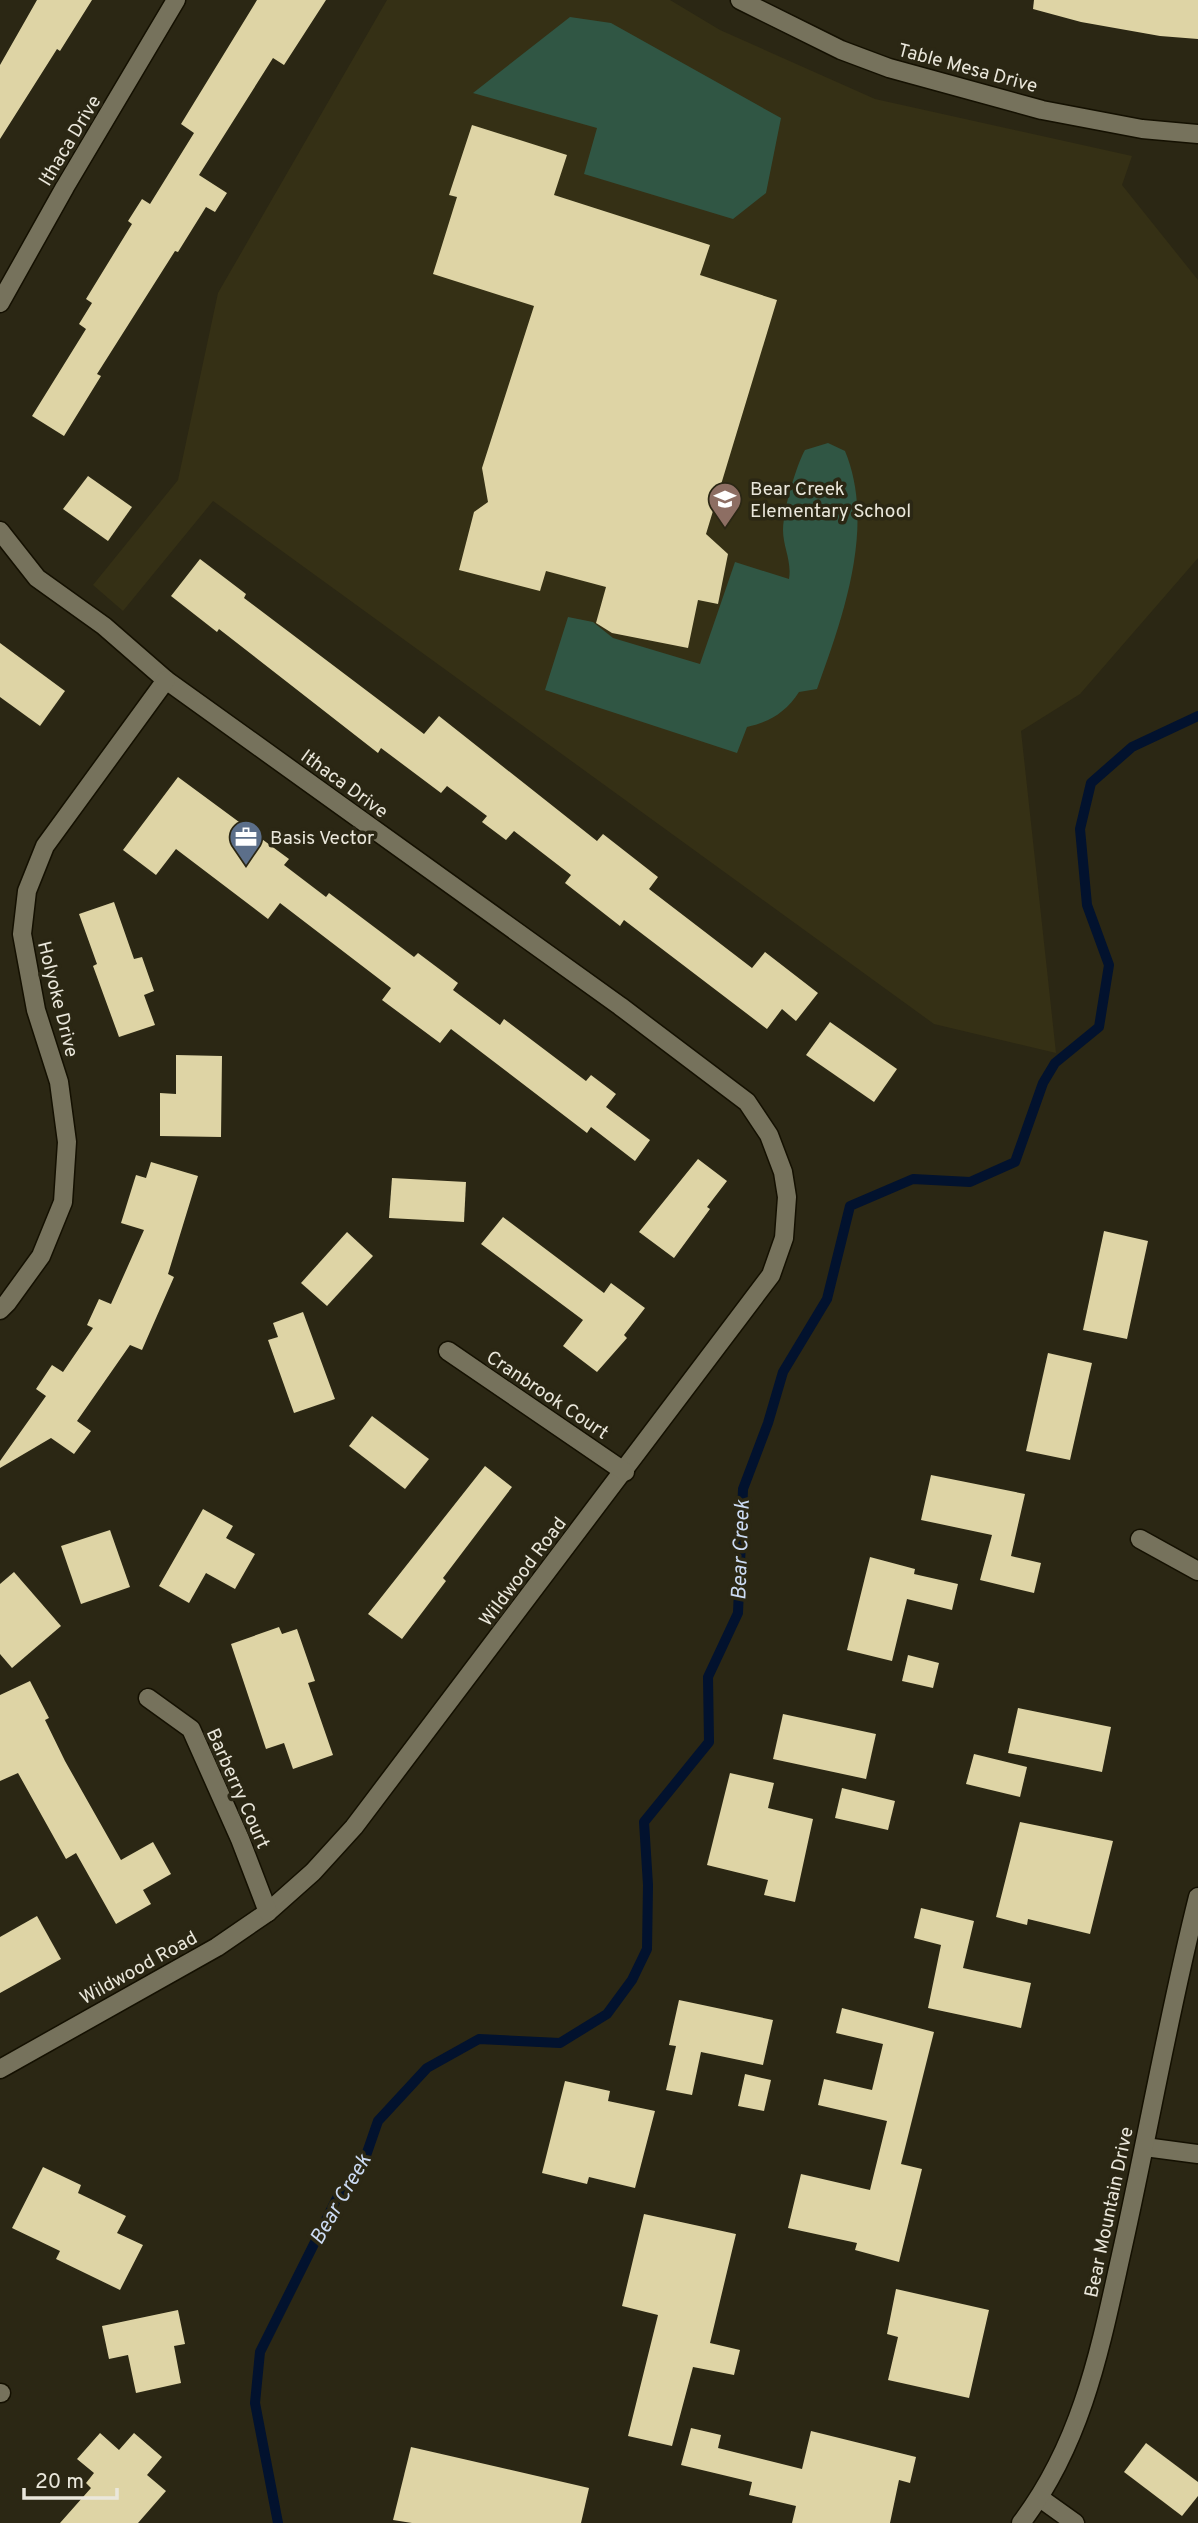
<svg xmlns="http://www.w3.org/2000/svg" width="1198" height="2523" font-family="Overpass,sans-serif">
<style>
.built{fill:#353015}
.green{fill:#305644}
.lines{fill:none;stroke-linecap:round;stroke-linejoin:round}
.stream{stroke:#02122e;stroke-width:10}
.building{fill:#ded4a5}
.minor-casing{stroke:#141001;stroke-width:21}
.minor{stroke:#76725c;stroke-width:18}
.labels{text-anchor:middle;stroke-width:7;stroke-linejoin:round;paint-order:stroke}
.street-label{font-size:19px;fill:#eae7db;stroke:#2b2714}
.poi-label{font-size:19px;fill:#eae7db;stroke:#2b2714;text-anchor:start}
.water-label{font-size:21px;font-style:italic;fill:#ccdbf3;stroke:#2b2714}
</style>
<rect width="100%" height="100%" fill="#2b2714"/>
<!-- built -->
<path class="built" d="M387,0h283l50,30 155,69 257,57 -10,29 76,95v278l-118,136 -59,37 35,322 -122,-29 -721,-523 -90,110 -30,-26 85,-105 40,-187z"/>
<!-- green -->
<g class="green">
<path d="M570,17l41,6 170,95 -15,75 -33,26 -149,-45 13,-46 -124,-35z"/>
<path d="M828,443l17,8c31,75 -2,166 -28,238l-18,3c-13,20 -29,30 -52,35l-10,26 -192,-63 23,-73 25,5 20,16 87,26 35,-102 54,17c3,-18 -6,-32 -6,-49 0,-19 13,-64 22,-80z"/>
</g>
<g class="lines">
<!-- stream -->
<path class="stream" d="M278,2523l-23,-120 5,-51 79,-158 23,-27 16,-46 49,-53 52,-29 81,4 47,-29 25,-34 15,-31 1,-64 -4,-63 65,-80 -1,-65 30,-64 5,-124 25,-66 15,-51 44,-73 23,-93 63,-27 57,3 45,-20 28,-79 12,-20 44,-36 10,-62 -22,-60 -7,-76 11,-46 41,-36 66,-31"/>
</g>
<!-- building -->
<g class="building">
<path d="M37,0h55l-32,51 -3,-2 -57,90v-74z"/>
<path d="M257,0h69l-42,65 -11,-7 -74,117 28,18 -12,19 -9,-5 -28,45 -3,-1 -78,123 4,2 -37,60 -32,-20 54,-87 -7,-5 13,-21 -6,-4 46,-75 -4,-3 14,-22 8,5 44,-71 -13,-9z"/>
<path d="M1034,0h164v39l-38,-3 -79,-14 -48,-13z"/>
<path d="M472,125l95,30 -13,40 156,50 -10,30 77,25 -71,234 22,20 -10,50 -20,-4 -10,48 -76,-15 -16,-10 10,-36 -60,-16 -6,20 -81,-21 15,-58 14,-10 -6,-34 52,-162 -101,-32 24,-77 -8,-2z"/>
<path d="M88,476l44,31 -24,34 -45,-32z"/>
<path d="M200,559l46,35 -2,4 180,136 15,-18 158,125 6,-7 55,43 -9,12 103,79 13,-16 53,41 -22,28 -14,-12 -15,20 -143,-109 -4,6 -55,-43 6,-8 -57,-44 -8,9 -24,-18 5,-6 -40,-30 -6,7 -60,-45 -3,5 -159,-124 -2,3 -46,-36z"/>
<path d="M0,643l65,48 -25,35 -40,-29z"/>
<path d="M178,777l111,82 -5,6 42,32 3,-4 85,64 4,-4 40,30 -5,7 47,35 4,-6 82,62 5,-6 25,19 -10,13 44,33 -15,21 -44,-34 -4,6 -136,-104 -11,14 -58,-43 9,-12 -111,-85 -12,16 -92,-70 -20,26 -33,-25z"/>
<path d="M114,902l20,57 8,-2 12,34 -10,4 11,30 -36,12 -26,-71 4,-2 -18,-50z"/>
<path d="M830,1022l67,47 -23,33 -68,-47z"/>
<path d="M176,1055l46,1 -1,81 -61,-1v-43l16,1z"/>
<path d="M698,1159l29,22 -20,26 3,2 -36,49 -35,-26z"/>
<path d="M151,1162l47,14 -30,98 6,3 -32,73 -12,-5 -53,76 14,10 -17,23 -23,-16 -51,30v-7l46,-65 -10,-7 16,-24 11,7 30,-44 -6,-3 12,-26 12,5 33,-74 -23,-7 15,-48 10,3z"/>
<path d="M392,1178l74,4 -2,40 -75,-4z"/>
<path d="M503,1217l101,76 7,-10 34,25 -21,27 3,3 -30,34 -34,-26 20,-26 -102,-76z"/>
<path d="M1104,1231l44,10 -21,98 -44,-9z"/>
<path d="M347,1232l26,24 -46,50 -26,-23z"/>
<path d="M303,1312l32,87 -41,14 -26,-73 10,-3 -5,-14z"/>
<path d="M1048,1353l44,10 -22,97 -44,-9z"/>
<path d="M372,1416l57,43 -24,30 -56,-43z"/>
<path d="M485,1466l27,21 -69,91 3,3 -44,58 -34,-25z"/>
<path d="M931,1475l94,19 -14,62 30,7 -7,30 -54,-13 12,-45 -71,-15z"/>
<path d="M203,1509l30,17 -7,12 29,16 -20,35 -29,-16 -17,30 -30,-17z"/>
<path d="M110,1530l20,57 -49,17 -20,-58z"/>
<path d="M870,1557l45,12 -1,5 44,10 -6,26 -45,-11 -15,62 -45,-11z"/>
<path d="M14,1572l47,54 -49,42 -12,-14v-70z"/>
<path d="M279,1627l3,7 15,-5 18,52 -7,2 25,72 -40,14 -9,-26 -18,6 -35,-105z"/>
<path d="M908,1655l31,8 -6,25 -31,-7z"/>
<path d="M30,1681l19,37 -4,2 20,41 56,99 32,-18 18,32 -28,16 8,14 -35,20 -40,-71 -10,6 -48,-86 -18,8v-86z"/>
<path d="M1018,1708l93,19 -9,45 -94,-19z"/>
<path d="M783,1714l93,20 -10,45 -93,-20z"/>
<path d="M974,1754l53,13 -7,30 -54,-13z"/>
<path d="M730,1773l44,10 -6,25 45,11 -18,83 -31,-7 4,-15 -61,-15z"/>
<path d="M842,1788l53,13 -7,29 -53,-12z"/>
<path d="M1020,1822l93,19 -23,93 -62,-15 -1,6 -31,-8z"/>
<path d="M921,1908l53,13 -11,47 68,15 -10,45 -93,-20 13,-63 -27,-7z"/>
<path d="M37,1916l24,43 -61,34v-56z"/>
<path d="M679,2000l94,20 -10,45 -62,-13 -9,43 -26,-5 10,-44 -7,-1z"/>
<path d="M842,2008l92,24 -33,132 21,5 -23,93 -44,-12 2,-7 -69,-15 13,-54 69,16 17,-69 -69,-16 6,-26 48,11 11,-46 -47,-11z"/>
<path d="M745,2074l26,6 -7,31 -26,-5z"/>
<path d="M565,2081l45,10 -2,10 47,10 -20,77 -46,-11 -2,7 -45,-11z"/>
<path d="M43,2167l38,18 -3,8 48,23 -9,17 26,12 -23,45 -64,-31 4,-8 -48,-23z"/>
<path d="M644,2214l92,20 -26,109 30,7 -6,25 -41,-8 -21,79 -44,-10 30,-121 -36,-9z"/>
<path d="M896,2289l93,21 -20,88 -81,-18 10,-43 -11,-3z"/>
<path d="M178,2310l7,34 -11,2 7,37 -45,10 -8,-38 -19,4 -7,-33z"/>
<path d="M691,2428l30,7 -3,13 84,21 9,-38 105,26 -6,26 -11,-3 -9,43h-98l4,-17 -47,-11 3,-13 -71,-17z"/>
<path d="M100,2433l19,17 15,-17 28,24 -15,18 19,16 -28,32h-78l31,-35 -5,-5 8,-10 -17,-14z"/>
<path d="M1146,2443l52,39v14l-16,20 -58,-44z"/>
<path d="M411,2447l178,41 -8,35h-169l-19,-3z"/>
</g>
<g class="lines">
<defs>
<g id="minor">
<path d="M740,0l101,50 48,18 153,42 100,19 56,5"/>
<path d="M0,303l65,-116 111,-187"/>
<path d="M0,531l37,47 67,48 62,54 454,326 127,96 22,33 14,37 4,25 -3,41 -13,37 -417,552 -41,45 -45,40 -51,35 -217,122"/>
<path d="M0,1310l7,-7 34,-47 22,-54 4,-60 -8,-60 -23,-72 -14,-76 5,-43 18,-45 121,-166"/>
<path d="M448,1351l177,121"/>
<path d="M1140,1539l58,32"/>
<path d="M148,1698l43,31 49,110 28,73"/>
<path d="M1145,2147l53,7"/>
<path d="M0,2393h1"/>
<path d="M1040,2498l35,25"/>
<path d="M1021,2523c63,-83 80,-179 102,-277 26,-117 46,-234 75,-349"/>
</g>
</defs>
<!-- minor casing -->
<use href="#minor" class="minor-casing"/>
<!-- minor -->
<use href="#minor" class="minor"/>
</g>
<!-- icons -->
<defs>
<symbol id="school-pin" viewBox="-11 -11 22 30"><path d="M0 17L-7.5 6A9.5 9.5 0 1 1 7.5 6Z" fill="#8d6e63" stroke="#2b2714"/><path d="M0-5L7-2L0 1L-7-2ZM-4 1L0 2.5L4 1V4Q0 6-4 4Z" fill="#fff"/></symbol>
<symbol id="office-pin" viewBox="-11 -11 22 30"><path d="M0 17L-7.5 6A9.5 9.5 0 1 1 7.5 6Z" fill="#5c6f8a" stroke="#2b2714"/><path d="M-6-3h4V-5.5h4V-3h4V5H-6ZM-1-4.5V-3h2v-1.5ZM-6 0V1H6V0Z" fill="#fff"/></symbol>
</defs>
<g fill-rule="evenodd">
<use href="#school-pin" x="706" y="480" width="38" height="52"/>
<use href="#office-pin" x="227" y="818" width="38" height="52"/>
</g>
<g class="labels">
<!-- street labels -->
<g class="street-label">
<text transform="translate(968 67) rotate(15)" y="7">Table Mesa Drive</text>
<text transform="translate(69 140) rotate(-59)" y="7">Ithaca Drive</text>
<text transform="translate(345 783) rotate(36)" y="7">Ithaca Drive</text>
<text transform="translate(59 999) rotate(76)" y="7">Holyoke Drive</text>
<text transform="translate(548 1394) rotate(34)" y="7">Cranbrook Court</text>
<text transform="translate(522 1571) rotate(-53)" y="7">Wildwood Road</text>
<text transform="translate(239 1788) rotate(66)" y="7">Barberry Court</text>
<text transform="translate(138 1967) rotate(-29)" y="7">Wildwood Road</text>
<text transform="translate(1108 2212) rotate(-78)" y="7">Bear Mountain Drive</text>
</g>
<!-- poi labels -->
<g class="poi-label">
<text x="750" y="495">Bear Creek<tspan x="750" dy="22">Elementary School</tspan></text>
<text x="270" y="844">Basis Vector</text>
</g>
<!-- water labels -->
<g class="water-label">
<text transform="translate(740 1550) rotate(-88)" y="7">Bear Creek</text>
<text transform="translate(340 2199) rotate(-60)" y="7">Bear Creek</text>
</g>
</g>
<!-- scale -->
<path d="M24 2488v10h93v-10" fill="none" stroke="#eae7db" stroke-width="3.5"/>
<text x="35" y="2488" font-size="21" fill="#eae7db" stroke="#2b2714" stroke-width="5" paint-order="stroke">20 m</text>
</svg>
